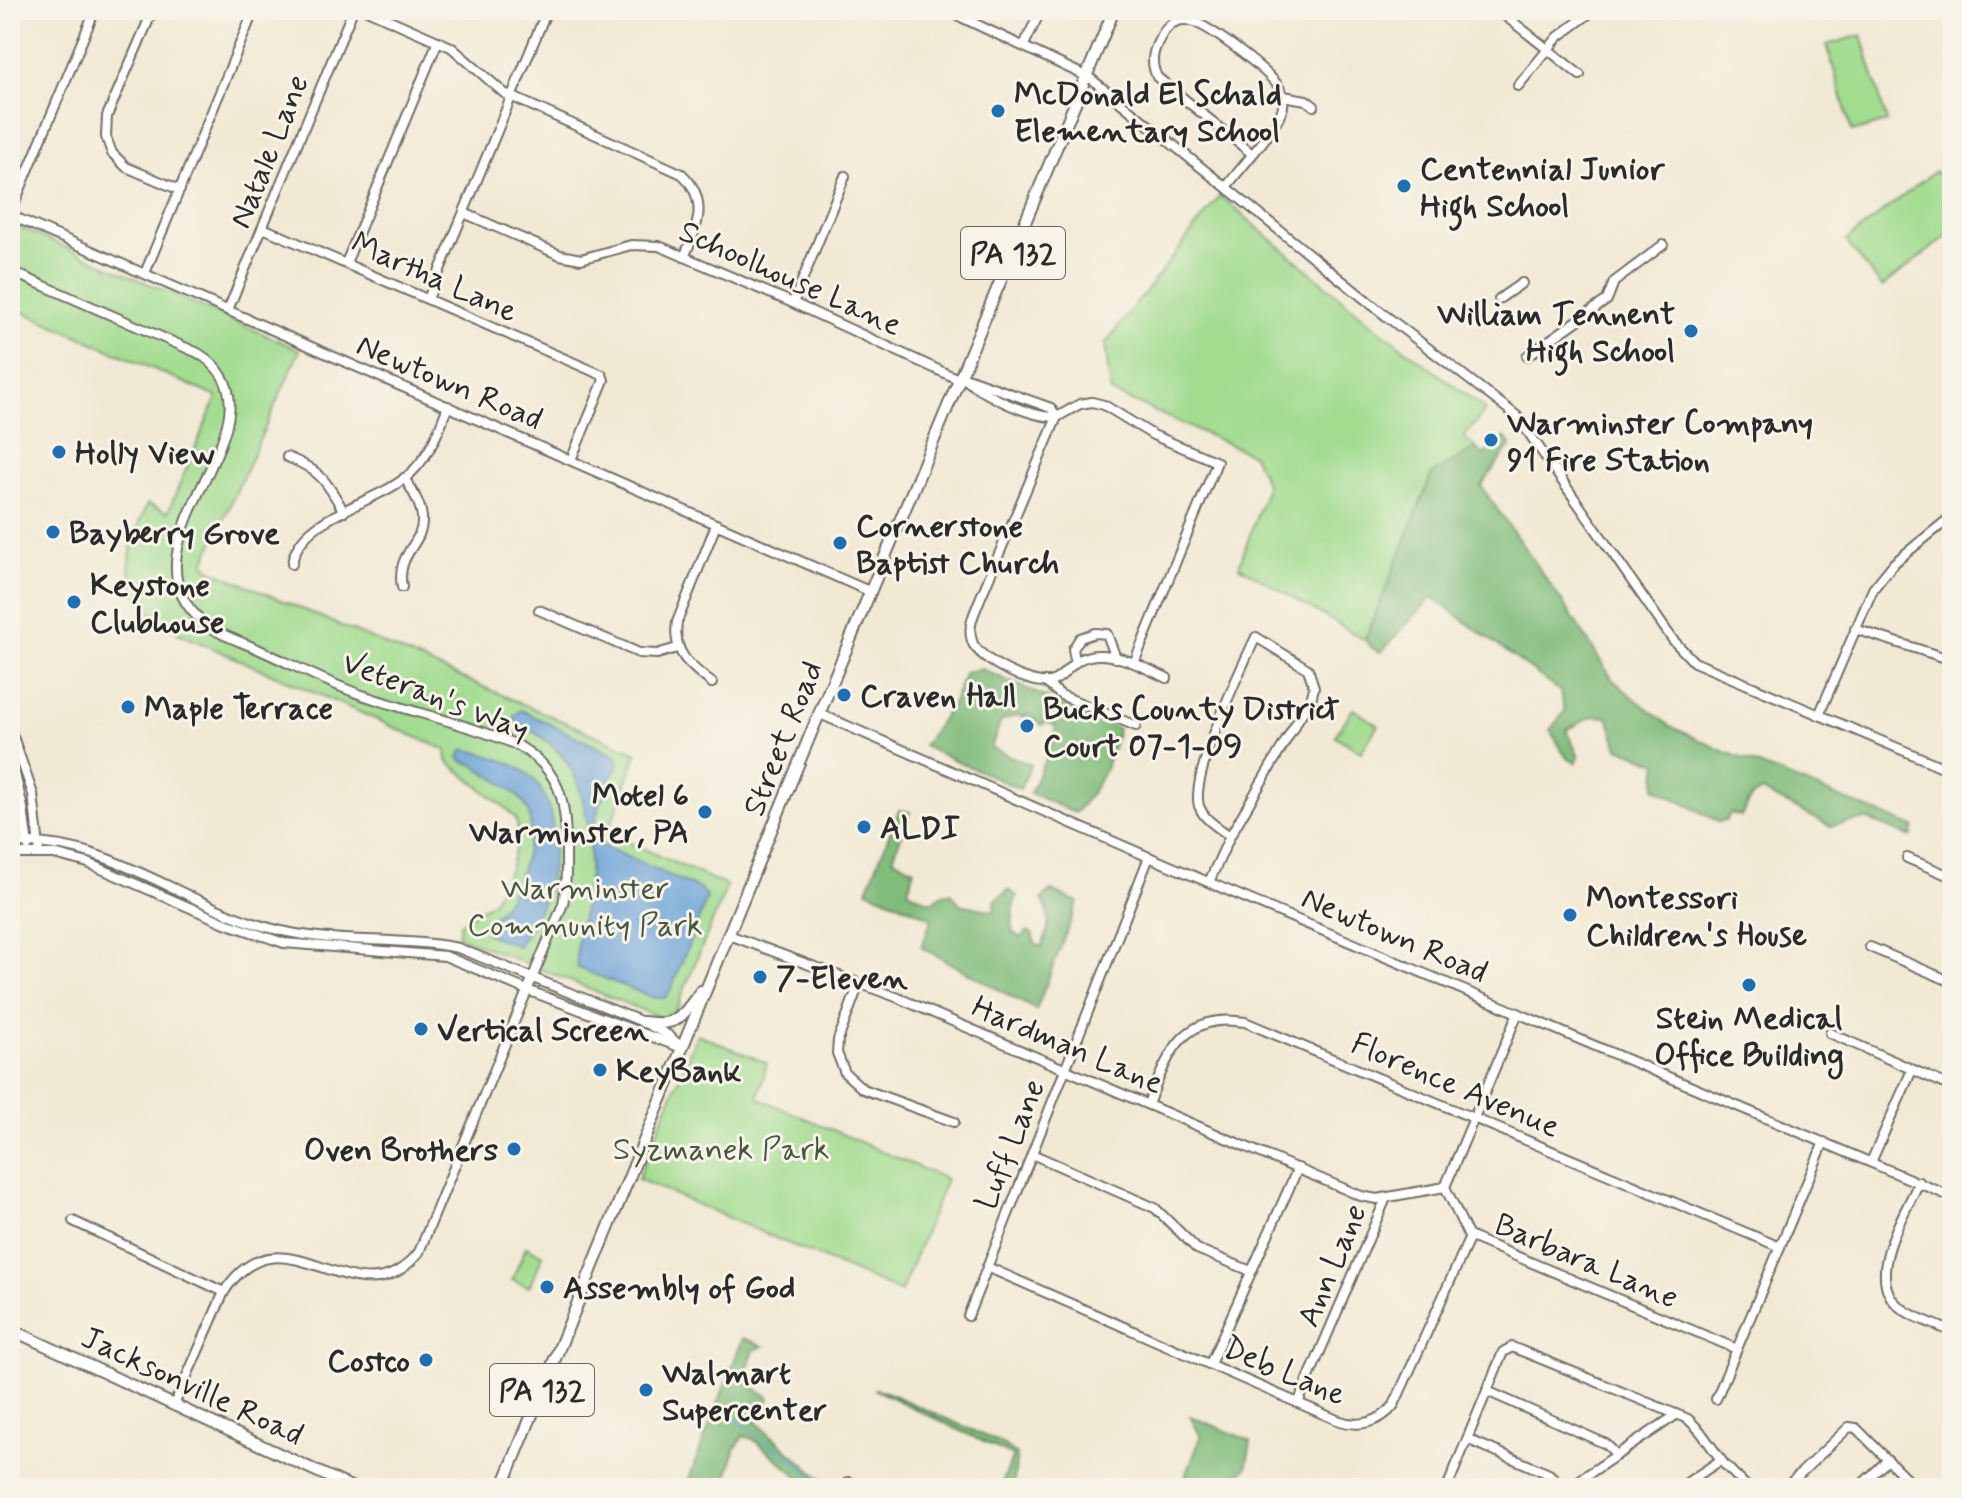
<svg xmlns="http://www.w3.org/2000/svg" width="1962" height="1498" font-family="Mynerve,sans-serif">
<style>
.green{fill:#a1dc8f;stroke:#66845d;stroke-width:2}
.forest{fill:#80bc7a;stroke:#567452;stroke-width:2}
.water{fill:#6aa1d8;stroke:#4a6682;stroke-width:2}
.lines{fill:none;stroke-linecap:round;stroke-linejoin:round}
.stream{stroke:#6aa1d8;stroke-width:2}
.minor-casing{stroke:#716e66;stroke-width:12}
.major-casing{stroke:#716e66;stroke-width:14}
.minor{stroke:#fff;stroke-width:8}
.major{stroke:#fff;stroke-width:10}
.poi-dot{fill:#1f6fb2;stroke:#f7f3e8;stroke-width:3}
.labels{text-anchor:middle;stroke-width:6;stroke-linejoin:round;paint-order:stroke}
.shield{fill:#f7f3e8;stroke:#686764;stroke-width:2}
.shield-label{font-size:30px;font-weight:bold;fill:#2b2b2b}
.poi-label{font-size:32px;font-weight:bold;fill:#2b2b2b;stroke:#f7f3e8;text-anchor:start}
.street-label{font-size:32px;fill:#2b2b2b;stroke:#f7f3e8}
.park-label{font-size:32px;fill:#485744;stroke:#f7f3e8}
</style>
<rect width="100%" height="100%" fill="#f7f3e8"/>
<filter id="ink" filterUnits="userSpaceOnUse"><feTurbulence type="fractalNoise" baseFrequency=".0125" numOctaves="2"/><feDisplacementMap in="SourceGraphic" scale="16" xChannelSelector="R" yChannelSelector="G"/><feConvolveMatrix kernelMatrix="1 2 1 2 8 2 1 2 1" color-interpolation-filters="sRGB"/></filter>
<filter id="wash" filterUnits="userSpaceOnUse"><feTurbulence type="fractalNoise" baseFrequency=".006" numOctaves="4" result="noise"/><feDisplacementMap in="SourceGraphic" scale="32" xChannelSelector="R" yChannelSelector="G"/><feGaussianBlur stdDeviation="1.8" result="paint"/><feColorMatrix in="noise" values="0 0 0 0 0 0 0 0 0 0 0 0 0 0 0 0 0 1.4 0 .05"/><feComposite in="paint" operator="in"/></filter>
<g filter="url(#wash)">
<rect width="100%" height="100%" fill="#f2e9d4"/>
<!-- green -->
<g class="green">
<path d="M1862,35l25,87 -35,10 -25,-87z"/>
<path d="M1935,171l17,21v40l-70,55 -36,-46z"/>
<path d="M1220,196l153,129 113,85 -22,27 12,11 -44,27 -67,165 -126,-74 28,-80 -14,-31 -142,-63 -6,-48z"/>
<path d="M10,223l290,127 -96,213 5,6 428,184 -29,80 119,53 -51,124 -8,8 -9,-1 -201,-81 2,-13 33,-22 17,-33 9,-34 -3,-15 -8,-9 -61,-49 -1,-11 -268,-117c-61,-36 -56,-71 -31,-129l21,8 49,-115 -207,-91z"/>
<path d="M1353,709l25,16 -17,27 -26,-16z"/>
<path d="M697,1034l70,29 -9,35 188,81 -45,113 -263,-113z"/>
<path d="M526,1247l17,8 -14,32 -17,-7z"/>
</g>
<!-- forest -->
<g class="forest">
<path d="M1505,437l6,8 -30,41 89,127 43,67 21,18 36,28 51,24 193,77 -3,10 -45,-18 -36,7 -68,-35 -10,6 -11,19 -11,-3 -4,8 -7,1 -64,-34 3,-25 -40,-15 -10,-31 -15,-1 -27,14 13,27 -3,6 -9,-5 -17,-28 15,-19 -5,-20 -128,-94 -51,55 -9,-4 -7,-8 67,-166 44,-26 8,7 7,-7 3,2z"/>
<path d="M981,669l137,60c-9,36 -18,57 -43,84l-45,-20 23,-51 3,-16 -11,-4 -3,3 -16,-10 -2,3 -6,-3 -17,6 -10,27 40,17 -11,24 -97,-43 30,-43 12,-31z"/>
<path d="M899,810l11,2 -17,46 21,11 -6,22 23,11 12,-8 8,-1 9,11 34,7 2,-12 13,-9 8,6 -3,9 -2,27 9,6 7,-7 5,3 2,9 6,4c9,-17 11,-31 1,-48l9,-8 27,11 -42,108 -115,-63 11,-29 -65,-28z"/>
<path d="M743,1338l20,8 -9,4 -11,30 27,18 -14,24 75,66h-19l-59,-49 -10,-3 -8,13 -11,39h-28l-9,-4z"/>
<path d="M874,1389l10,2 117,52 16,12 -4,33h-13l13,-32z"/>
<path d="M1190,1416l61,25 -5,28 -7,5v14h-58l20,-51z"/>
</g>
<!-- water -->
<g class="water">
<path d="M521,710l95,46 3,6c-10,22 -31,58 -23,81l104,46 7,9 -36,91 -6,9h-11l-76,-30c-5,-27 6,-52 9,-78 6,-36 2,-88 -16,-121 -12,-22 -33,-36 -55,-47l-2,-6z"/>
<path d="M465,749c21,6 46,11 63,25 34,30 30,97 12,134 -6,14 -14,26 -22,38l-31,-12 -3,-10c6,-5 13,-10 18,-17 16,-20 40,-83 21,-105 -12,-15 -35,-27 -51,-38l-9,-2 -4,-5z"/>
</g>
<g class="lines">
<!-- stream -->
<g class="stream">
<path d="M1951,645l1,-1"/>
<path d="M722,1410l79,56 21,22"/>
</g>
</g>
</g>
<g filter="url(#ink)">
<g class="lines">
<defs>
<g id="minor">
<path d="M153,10l-46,106 -1,21 6,16 14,14 54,23"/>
<path d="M367,10l84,37 53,46 178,81c27,26 16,53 2,83"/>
<path d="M946,10l144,68 296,238 131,100 156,224 21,22 258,109"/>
<path d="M1498,10l82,65"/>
<path d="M1024,45l17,-35"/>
<path d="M1518,86l40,-49 36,-27"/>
<path d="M1283,96l23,4 8,6"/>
<path d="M1227,186c13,-18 53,-60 56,-80 1,-8 -2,-17 -7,-23 -13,-15 -73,-64 -91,-63 -14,0 -21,10 -27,22 -6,12 -7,22 -1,35l94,76"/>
<path d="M464,213l96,42 21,4 50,-14 28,1 134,57 167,77"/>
<path d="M10,214l85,-204"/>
<path d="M10,215l861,377"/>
<path d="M263,228l339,147 2,5 -33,80"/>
<path d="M346,263l92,-222"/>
<path d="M10,271l188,82c104,64 -89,189 4,268 16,14 41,21 60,30 33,15 66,32 100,44 52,18 107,29 157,51 42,25 47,55 47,101 0,19 1,38 -3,57l-144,348c-62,79 -135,-53 -195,40l-49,111"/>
<path d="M145,273l109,-263"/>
<path d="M428,299l119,-289"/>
<path d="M1499,299l23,-16"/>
<path d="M793,303l52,-127"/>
<path d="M228,310l125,-300"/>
<path d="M1527,356l80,-56 7,-18 49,-37"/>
<path d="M961,376c21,18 69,42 96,41"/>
<path d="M964,377l87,31 6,9"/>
<path d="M287,457c34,13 40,25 57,55"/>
<path d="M292,564c7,-50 88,-60 120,-92 19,-19 27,-42 36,-66"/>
<path d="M402,587c-9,-48 48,-44 2,-109"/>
<path d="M539,610l100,43 18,1 20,-6"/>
<path d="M1855,629l97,31"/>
<path d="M1075,660l-2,-11 7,-11 15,-5 12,1 9,24"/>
<path d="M1134,663l83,-201 -64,-27 -49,-30 -12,-3 -12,2 -23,13 -77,182c-5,13 -13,27 -8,42 5,18 60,45 78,41 19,-5 20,-29 53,-27 23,2 44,14 64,23"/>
<path d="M1045,682l16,13 75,31"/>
<path d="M712,683c-22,-17 -40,-30 -35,-61l39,-97"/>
<path d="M820,714l329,143 803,340"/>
<path d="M1819,715l54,-126 21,-26 58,-47"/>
<path d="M10,728l23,66 6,53"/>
<path d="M10,753l13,55 5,38"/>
<path d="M10,844c95,-10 172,61 260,84 61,17 126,8 188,20l185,74 25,13 15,13"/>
<path d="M10,854h44l34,9 137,60 59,20 161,13 82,34 155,58"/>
<path d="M1907,858l45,19"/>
<path d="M1209,882l21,-46 82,-140 2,-9 -6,-18 -52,-32c-15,31 -66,139 -57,169 5,14 20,22 31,30"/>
<path d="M729,935l167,62 465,199 16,3 68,-12"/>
<path d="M1870,947l82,35"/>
<path d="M859,984l-21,56 -1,13 8,20 18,16 91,33"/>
<path d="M1830,1033l122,54"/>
<path d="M1148,1104c20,-48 33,-93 97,-82l535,225"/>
<path d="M1032,1154l123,54 42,41 54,22"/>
<path d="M1871,1162l41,-92"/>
<path d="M1919,1182c-15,34 -57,97 -18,126 14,11 35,16 51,24"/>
<path d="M1445,1187l23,48 5,3 264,111"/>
<path d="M1445,1187l73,-174"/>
<path d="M73,1221l151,71"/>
<path d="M987,1267l350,153c21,8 43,3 57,-15l76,-168"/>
<path d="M968,1316l181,-459"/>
<path d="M1210,1364l88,-196"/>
<path d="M1487,1391l119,53 11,11"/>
<path d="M1716,1399l108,-257"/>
<path d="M1298,1403l88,-205"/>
<path d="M1467,1439l82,35 15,14"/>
<path d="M846,1488l2,-6"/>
<path d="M1450,1488l-1,-5 54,-131 9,-5 176,72 12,12 24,33 24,24"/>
<path d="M1568,1488l108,-73"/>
<path d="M1679,1488l42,-28"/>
<path d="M1785,1488l64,-61 7,1 60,60"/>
<path d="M1858,1488l30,-28"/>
</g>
<g id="major">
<path d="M643,1022c34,5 38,-4 58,-31"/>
<path d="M10,1329l343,159"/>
<path d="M502,1488l307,-750 305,-728"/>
</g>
</defs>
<!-- minor casing -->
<use href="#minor" class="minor-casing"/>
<!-- major casing -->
<use href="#major" class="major-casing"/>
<!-- minor -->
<use href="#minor" class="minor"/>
<!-- major -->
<use href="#major" class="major"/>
</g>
</g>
<!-- markers -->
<g class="poi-dot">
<circle cx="998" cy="111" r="8"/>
<circle cx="1404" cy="186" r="8"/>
<circle cx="1691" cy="331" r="8"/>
<circle cx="1491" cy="440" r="8"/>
<circle cx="59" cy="452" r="8"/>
<circle cx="53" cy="532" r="8"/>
<circle cx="840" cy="543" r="8"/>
<circle cx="74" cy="602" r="8"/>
<circle cx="844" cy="695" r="8"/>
<circle cx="128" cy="707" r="8"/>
<circle cx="1027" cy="726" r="8"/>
<circle cx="705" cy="812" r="8"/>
<circle cx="864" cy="827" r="8"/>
<circle cx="1570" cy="915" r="8"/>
<circle cx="760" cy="977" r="8"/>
<circle cx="1749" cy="985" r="8"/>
<circle cx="421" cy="1029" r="8"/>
<circle cx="600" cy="1070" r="8"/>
<circle cx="514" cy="1149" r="8"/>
<circle cx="547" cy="1287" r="8"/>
<circle cx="426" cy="1360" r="8"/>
<circle cx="646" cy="1390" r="8"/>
</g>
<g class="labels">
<!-- shield labels -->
<g class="shield">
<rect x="961" y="227" width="104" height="52" rx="6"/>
<rect x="490" y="1364" width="104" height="52" rx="6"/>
</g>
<g class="shield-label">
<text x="1013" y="263">PA 132</text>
<text x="542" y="1400">PA 132</text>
</g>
<!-- poi labels -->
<g class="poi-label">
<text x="1014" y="104">McDonald El Schald<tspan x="1014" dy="37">Elementary School</tspan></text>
<text x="1420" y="179">Centennial Junior<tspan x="1420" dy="37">High School</tspan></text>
<text x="1675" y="324" text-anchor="end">William Tennent<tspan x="1675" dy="37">High School</tspan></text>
<text x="1507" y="433">Warminster Company<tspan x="1507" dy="37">91 Fire Station</tspan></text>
<text x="75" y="463">Holly View</text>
<text x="856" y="536">Cornerstone<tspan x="856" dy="37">Baptist Church</tspan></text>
<text x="69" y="543">Bayberry Grove</text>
<text x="90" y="595">Keystone<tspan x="90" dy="37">Clubhouse</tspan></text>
<text x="860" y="706">Craven Hall</text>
<text x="144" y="718">Maple Terrace</text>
<text x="1043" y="719">Bucks County District<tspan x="1043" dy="37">Court 07-1-09</tspan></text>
<text x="689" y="805" text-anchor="end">Motel 6<tspan x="689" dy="37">Warminster, PA</tspan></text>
<text x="880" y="838">ALDI</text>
<text x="1586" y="908">Montessori<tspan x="1586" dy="37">Children's House</tspan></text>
<text x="776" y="988">7-Eleven</text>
<text x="1749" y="1028" text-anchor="middle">Stein Medical<tspan x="1749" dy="37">Office Building</tspan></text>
<text x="437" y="1040">Vertical Screen</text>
<text x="616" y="1081">KeyBank</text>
<text x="498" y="1160" text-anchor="end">Oven Brothers</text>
<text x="563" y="1298">Assembly of God</text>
<text x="410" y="1371" text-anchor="end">Costco</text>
<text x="662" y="1383">Walmart<tspan x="662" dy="37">Supercenter</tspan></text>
</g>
<!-- street labels -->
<g class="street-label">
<text transform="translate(268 151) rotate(-68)" y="11">Natale Lane</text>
<text transform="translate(435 276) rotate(24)" y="11">Martha Lane</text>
<text transform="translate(791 277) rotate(24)" y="11">Schoolhouse Lane</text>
<text transform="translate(450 381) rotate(23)" y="11">Newtown Road</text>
<text transform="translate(436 695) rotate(21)" y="11">Veteran's Way</text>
<text transform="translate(782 738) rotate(-68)" y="11">Street Road</text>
<text transform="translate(1395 934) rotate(23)" y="11">Newtown Road</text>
<text transform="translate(1068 1044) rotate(23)" y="11">Hardman Lane</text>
<text transform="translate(1456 1084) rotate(23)" y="11">Florence Avenue</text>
<text transform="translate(1009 1144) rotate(-68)" y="11">Luff Lane</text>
<text transform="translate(1587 1260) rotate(23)" y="11">Barbara Lane</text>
<text transform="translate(1331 1265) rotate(-67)" y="11">Ann Lane</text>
<text transform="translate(1285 1370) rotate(23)" y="11">Deb Lane</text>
<text transform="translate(193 1385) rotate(25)" y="11">Jacksonville Road</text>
</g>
<!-- park labels -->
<g class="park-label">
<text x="585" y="898">Warminster<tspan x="585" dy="37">Community Park</tspan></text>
<text x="721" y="1159">Syzmanek Park</text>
</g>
</g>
<!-- margin -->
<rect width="1962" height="1498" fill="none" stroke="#f7f3e8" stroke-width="40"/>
</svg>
